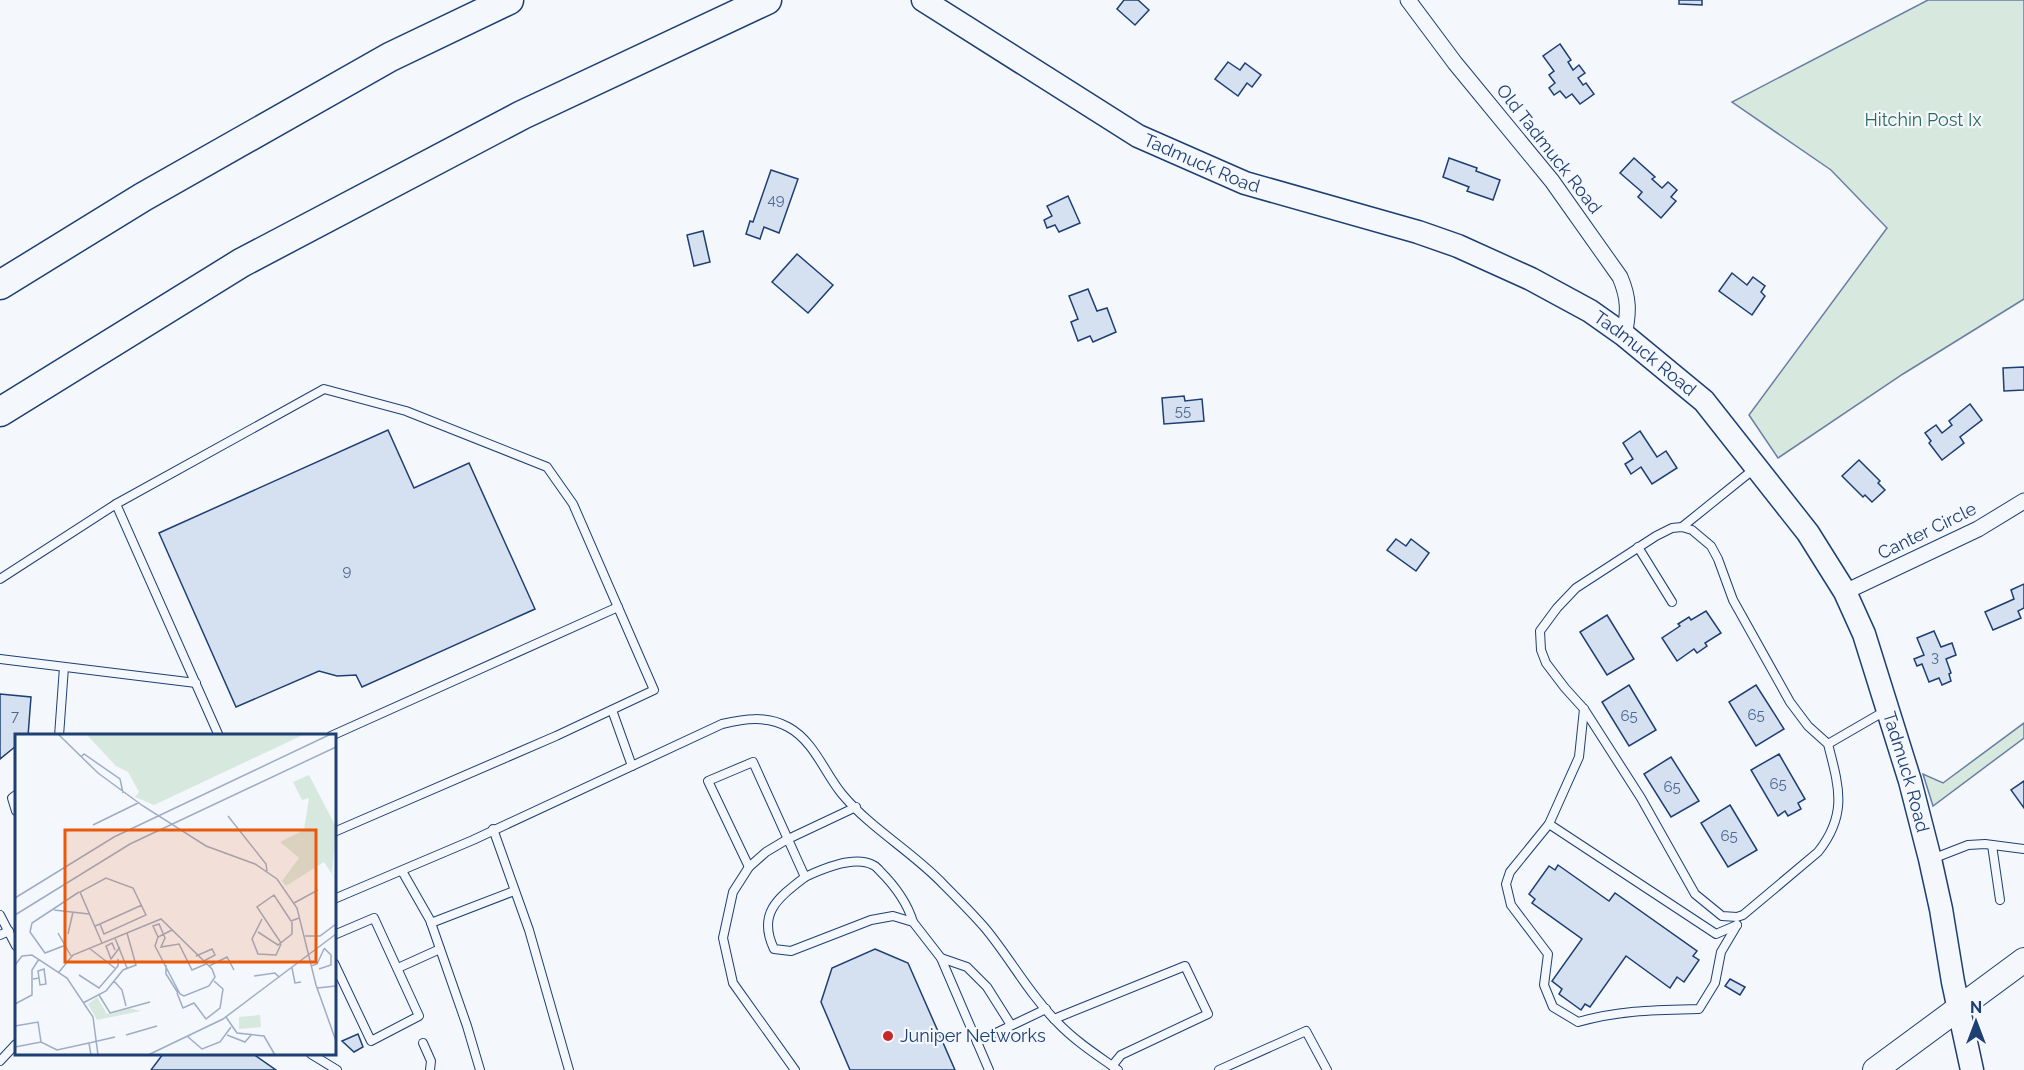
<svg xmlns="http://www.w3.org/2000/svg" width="2024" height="1070" font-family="Raleway,sans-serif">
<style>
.green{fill:#d7e8df;stroke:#687fa3;stroke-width:1.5}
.building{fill:#d5e0f0;stroke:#1d3f73;stroke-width:1.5}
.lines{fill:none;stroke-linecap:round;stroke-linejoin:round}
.lane-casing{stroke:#1d3f73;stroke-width:10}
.street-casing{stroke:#1d3f73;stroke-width:17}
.secondary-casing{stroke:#1d3f73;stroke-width:25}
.primary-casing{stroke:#1d3f73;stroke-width:26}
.highway-casing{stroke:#1d3f73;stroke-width:31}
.lane{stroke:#f4f7fb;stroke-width:8}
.street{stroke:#f4f7fb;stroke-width:15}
.secondary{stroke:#f4f7fb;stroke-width:22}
.primary{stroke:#f4f7fb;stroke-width:24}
.highway{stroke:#f4f7fb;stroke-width:28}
.poi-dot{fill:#c62828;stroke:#f4f7fb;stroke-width:2}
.labels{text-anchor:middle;stroke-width:4.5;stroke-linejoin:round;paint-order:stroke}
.number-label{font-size:15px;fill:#4b6792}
.park-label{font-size:18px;fill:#2c6c60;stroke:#f4f7fb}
.street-label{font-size:18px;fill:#1d3f73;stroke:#f4f7fb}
.poi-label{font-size:18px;fill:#1d3f73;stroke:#f4f7fb;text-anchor:start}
.inset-road{fill:none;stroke:#9eadc5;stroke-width:1.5}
.view{fill:#e8590c;fill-opacity:0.15;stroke:#e8590c;stroke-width:3}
.inset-edge{fill:none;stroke:#1d3f73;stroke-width:3}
</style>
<rect width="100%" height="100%" fill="#f4f7fb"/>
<!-- green -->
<g class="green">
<path d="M1928,0h96v299l-121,75 -125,84 -29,-43 138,-187 -56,-58 -99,-68z"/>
<path d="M2024,723v15l-91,68 -10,-32 20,9z"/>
</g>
<!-- building -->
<g class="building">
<path d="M1124,0h14l11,10 -14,15 -18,-16z"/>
<path d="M1679,0h23v5l-23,-1z"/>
<path d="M1560,44l11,16 -3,2 5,8 6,-5 6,8 -7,5 5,7 3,-2 8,11 -14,10 -8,-10 -6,4 -6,-7 -6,4 -5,-7 6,-5 -6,-8 5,-4 -11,-15z"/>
<path d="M1228,62l12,8 5,-7 16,12 -9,12 -5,-4 -9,13 -23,-17z"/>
<path d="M1449,158l28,10 -1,3 24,9 -7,20 -26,-9 2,-4 -26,-10z"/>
<path d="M1634,158l21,19 -3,2 10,9 6,-6 9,8 -6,7 5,4 -15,17 -23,-21 4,-5 -22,-19z"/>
<path d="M771,170l27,9 -19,54 -15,-6 -4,12 -14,-5 4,-13 3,1z"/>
<path d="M1068,196l12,27 -21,9 -4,-7 -8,3 -3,-8 8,-4 -5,-10z"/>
<path d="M703,231l7,31 -16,4 -7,-31z"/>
<path d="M797,254l36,31 -25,28 -36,-31z"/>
<path d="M1732,273l15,12 6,-8 12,9 -4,6 4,4 -13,19 -33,-24z"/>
<path d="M1088,289l9,22 10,-3 9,24 -23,10 -3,-6 -12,5 -7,-19 7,-3 -9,-23z"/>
<path d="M2024,367v23l-20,1 -1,-23z"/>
<path d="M1184,396l1,5 17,-2 2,22 -40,3 -2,-26z"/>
<path d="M1970,404l12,16 -22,17 4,6 -22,17 -13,-17 2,-2 -6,-8 11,-8 6,8 10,-8 -3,-4z"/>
<path d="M388,430l26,58 55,-25 66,146 -173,78 -6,-12 -19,1 -18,-5 -83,36 -77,-174z"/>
<path d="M1640,431l17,26 9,-6 11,17 -25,16 -11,-17 -10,7 -6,-10 8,-5 -10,-16z"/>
<path d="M1859,460l21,21 -2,2 7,7 -13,12 -7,-7 -2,2 -21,-21z"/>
<path d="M1396,539l10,7 5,-7 18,14 -13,18 -29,-21z"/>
<path d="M2024,584v24l-6,3 3,7 -28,12 -8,-18 29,-13 -3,-9z"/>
<path d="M1706,611l15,22 -16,10 2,3 -10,7 -3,-4 -17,12 -15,-23 18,-12 -2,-2 11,-7 2,3z"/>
<path d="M1607,615l27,44 -27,16 -27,-43z"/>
<path d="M1934,631l7,16 11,-4 4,12 -10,4 5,14 -2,1 2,7 -9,4 -3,-7 -10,4 -7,-18 -5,2 -3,-7 10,-4 -7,-17z"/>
<path d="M1629,685l27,45 -27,16 -27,-44z"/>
<path d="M1756,685l28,44 -28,17 -27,-44z"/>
<path d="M0,694l31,3 -3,39h-12v10l-16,13z"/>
<path d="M1779,754l26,45 -7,4 3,6 -13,7 -3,-5 -7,5 -27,-46z"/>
<path d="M1671,757l28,44 -28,16 -27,-43z"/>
<path d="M2024,781v27l-13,-18z"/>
<path d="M1730,805l27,45 -29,17 -27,-44z"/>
<path d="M1558,865l51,36 6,-8 82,58 -4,5 6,4 -15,22 -7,-5 -7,11 -44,-32 -36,51 -5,-3 -4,6 -22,-16 3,-5 -10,-8 30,-42 -50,-36 3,-4 -6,-5 20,-28 6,4z"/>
<path d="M875,949l33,14 47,107h-105l-29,-68 11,-34z"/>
<path d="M1730,979l15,8 -5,8 -15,-9z"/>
<path d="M358,1034l5,13 -9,5 -12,-11z"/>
<path d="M163,1054h90l23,16h-125z"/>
</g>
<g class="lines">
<defs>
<g id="lane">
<path d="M1682,527l72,-58"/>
<path d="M1638,547l34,55"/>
<path d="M0,579l116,-75"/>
<path d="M0,659l196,24"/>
<path d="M1584,709l-5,48 -30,67 -39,48 -4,12 5,21 37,49 -4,31 9,22 25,15c42,-12 78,-12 121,-13l16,-26 6,-31 16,-27"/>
<path d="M612,710l20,56"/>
<path d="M59,736l5,-69"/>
<path d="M219,736l-103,-232 208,-115 82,22 141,56 26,37 81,186 -98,46 -222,96"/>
<path d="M331,736l287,-129"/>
<path d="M1828,744c11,43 20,70 -10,108l-75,63 -6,2 -15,-1 -27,-22 -54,-96 -57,-89 -19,-21 -19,-25 -5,-13 -1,-19 17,-23 19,-20 80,-52 16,-8 10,-1 10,3 19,16 7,13 15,41 57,102 18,24 20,18 57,-33"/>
<path d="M16,795l-4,3 4,13"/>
<path d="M1549,824l167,110 21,-9"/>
<path d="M493,829l36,101 40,140"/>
<path d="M1992,845l8,55"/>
<path d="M1932,859l36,-14 17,-1 39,5"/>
<path d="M749,867l-41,-86 45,-19 52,115c-27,21 -48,36 -31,72l17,2 80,-31 22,-4 20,6 28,36 48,112"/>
<path d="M402,871l28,49 37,106 13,44"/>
<path d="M805,877c17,-8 49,-22 68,-12 3,1 5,4 7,6 15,15 27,31 33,51"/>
<path d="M334,899l139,-59 249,-116c22,-5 44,-9 66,3 26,14 36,45 54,67 29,35 71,58 102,91 14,14 28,28 41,43 25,30 44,66 72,94 18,19 40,33 61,48"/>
<path d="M0,915l16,31"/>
<path d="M431,923l83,-32"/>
<path d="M0,935l9,-4"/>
<path d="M334,935l40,-17 45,98 -48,25 -37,-78"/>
<path d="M941,958l26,9 20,20 24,38"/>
<path d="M398,968l42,-19"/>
<path d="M1054,1019l131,-53 23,48 -87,41 -9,11"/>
<path d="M977,1042l69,-33"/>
<path d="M423,1043l8,18 -1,9"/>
<path d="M311,1054l26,16"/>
<path d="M0,1061l16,-17"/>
<path d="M795,1070l-62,-87 -10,-45 10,-46 16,-25 17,-15 20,-12 70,-33"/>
<path d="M1219,1070l87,-39 21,39"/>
</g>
<g id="street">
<path d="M1408,0l47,63 97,118 68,96c9,21 9,35 4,58"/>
<path d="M1845,592l133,-63 46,-28"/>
</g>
<g id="secondary">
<path id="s1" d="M923,0l215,136 107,47 173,49 40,14 73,33 59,32 34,24 80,66 104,132 37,59 19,42 46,147 20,78 11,50 12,73 19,88"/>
</g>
<path id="primary" d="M1875,1070l149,-110"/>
<g id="highway">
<path d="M0,285l143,-88 247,-140 119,-57"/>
<path d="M0,412l241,-149 281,-148 245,-115"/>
</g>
</defs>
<!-- lane casing -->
<use href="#lane" class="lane-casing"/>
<!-- street casing -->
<use href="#street" class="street-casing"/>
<!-- secondary casing -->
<use href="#secondary" class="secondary-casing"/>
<!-- primary casing -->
<use href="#primary" class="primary-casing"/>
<!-- highway casing -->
<use href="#highway" class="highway-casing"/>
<!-- lane -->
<use href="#lane" class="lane"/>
<!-- street -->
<use href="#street" class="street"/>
<!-- secondary -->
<use href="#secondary" class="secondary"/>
<!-- primary -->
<use href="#primary" class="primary"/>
<!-- highway -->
<use href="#highway" class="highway"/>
</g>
<!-- markers -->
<circle class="poi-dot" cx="888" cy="1036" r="6"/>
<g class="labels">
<!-- number labels -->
<g class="number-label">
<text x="776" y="205">49</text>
<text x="1183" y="416">55</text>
<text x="347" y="576">9</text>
<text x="1935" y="662">3</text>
<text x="1756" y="720">65</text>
<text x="15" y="721">7</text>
<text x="1629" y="721">65</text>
<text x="1778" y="789">65</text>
<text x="1672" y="792">65</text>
<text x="1729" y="841">65</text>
</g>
<!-- park labels -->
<g class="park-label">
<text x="1923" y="126">Hitchin Post Ix</text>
</g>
<!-- street labels -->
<g class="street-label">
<text transform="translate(1549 149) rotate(52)" y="6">Old Tadmuck Road</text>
<text dy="6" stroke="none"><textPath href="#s1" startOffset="324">Tadmuck Road</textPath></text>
<text dy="6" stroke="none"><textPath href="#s1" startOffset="810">Tadmuck Road</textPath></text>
<text transform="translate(1927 531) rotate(-26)" y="6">Canter Circle</text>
<text dy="6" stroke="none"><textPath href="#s1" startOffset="1314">Tadmuck Road</textPath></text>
</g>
<!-- poi labels -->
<g class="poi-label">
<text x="900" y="1042">Juniper Networks</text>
</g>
</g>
<!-- overview -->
<g transform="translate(15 734)">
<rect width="321" height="321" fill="#f4f7fb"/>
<path d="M71,0h219l-151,71 -19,-8 4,-5 -11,-20 -12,-6zM294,41l27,52 -4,46 4,7 -12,-18 -38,24 -4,-5 17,-23 -19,-16 24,-12 5,-32 -7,2 -9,-18zM82,263l10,17 22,-6 12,3 -44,9 -9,-16zM245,281l1,12 -22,2v-12z" fill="#d7e8df"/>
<path class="inset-road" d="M43,0l40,39 45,33 63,40 49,18 22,15 20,29 19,77 20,56M66,23l3,-3 36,25 3,14M213,82l38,48 1,7M78,91l45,-22M0,164l99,-61 217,-103M279,169l24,-13M39,176l35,4M0,181l115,-71 206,-97M247,185l-10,20 6,15 18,1 5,-11M85,190l42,-19M80,192l5,-2 4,10 42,-19 -13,-27 -27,-10 -26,14 22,51M243,198l20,13 14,-11v-12M43,199l13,23M53,200l5,-22M290,202h15l16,-12M143,203l-5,-11 6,-2 6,14 -4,9 18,-3 13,26 14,-6M100,204l12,30M266,209l-24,-36 17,-12 17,26 8,-3M51,211l-21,8 -15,-21 2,-9 47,-31M74,214l27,21M100,216l-3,-7 -6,3 5,13 9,-12M181,222l16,-7 3,6 -11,6M0,231l7,-9 10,-1 35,23 26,39 5,38M151,231v9l12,19M194,232l18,-9 7,13M296,232l6,-2 7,-15M277,234l3,15 6,-1M304,235l12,-4v-10l-7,-7M44,238l14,-17 88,-36 51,50 3,8 -6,9 -25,10 -4,-2 -25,-48 3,-9 14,-7M64,241l20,13 19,-22v-7M239,242l21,-3 4,4M18,245l6,-1 1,7 6,-1 -2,-15 -6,2 1,7M99,247l8,9 4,16M302,254l19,-2M162,259l6,15 11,-5 12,16 14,-11 3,-19 -9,-8M84,261l11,18 40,-11M68,269l23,-12 17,-21 13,-5 -9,-32M0,270l17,-9v-25l7,-11M211,283l11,16 27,3 11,19M0,292l23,-4 3,20M111,301l31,-9M212,301l18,7 7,-8M172,302l15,13 18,-7 11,-15M0,313l26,-5 16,8 32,-7M76,321l-2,-12 26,-6M133,321l75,-36 113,-85"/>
<path class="view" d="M50,96h251v132h-251z"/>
<rect width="321" height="321" class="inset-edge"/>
</g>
<!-- north arrow -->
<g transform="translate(1976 1022)" stroke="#f4f7fb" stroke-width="4.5" paint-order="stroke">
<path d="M0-4.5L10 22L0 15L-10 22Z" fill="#1d3f73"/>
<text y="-9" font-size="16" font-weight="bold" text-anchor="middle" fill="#1d3f73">N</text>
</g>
</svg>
